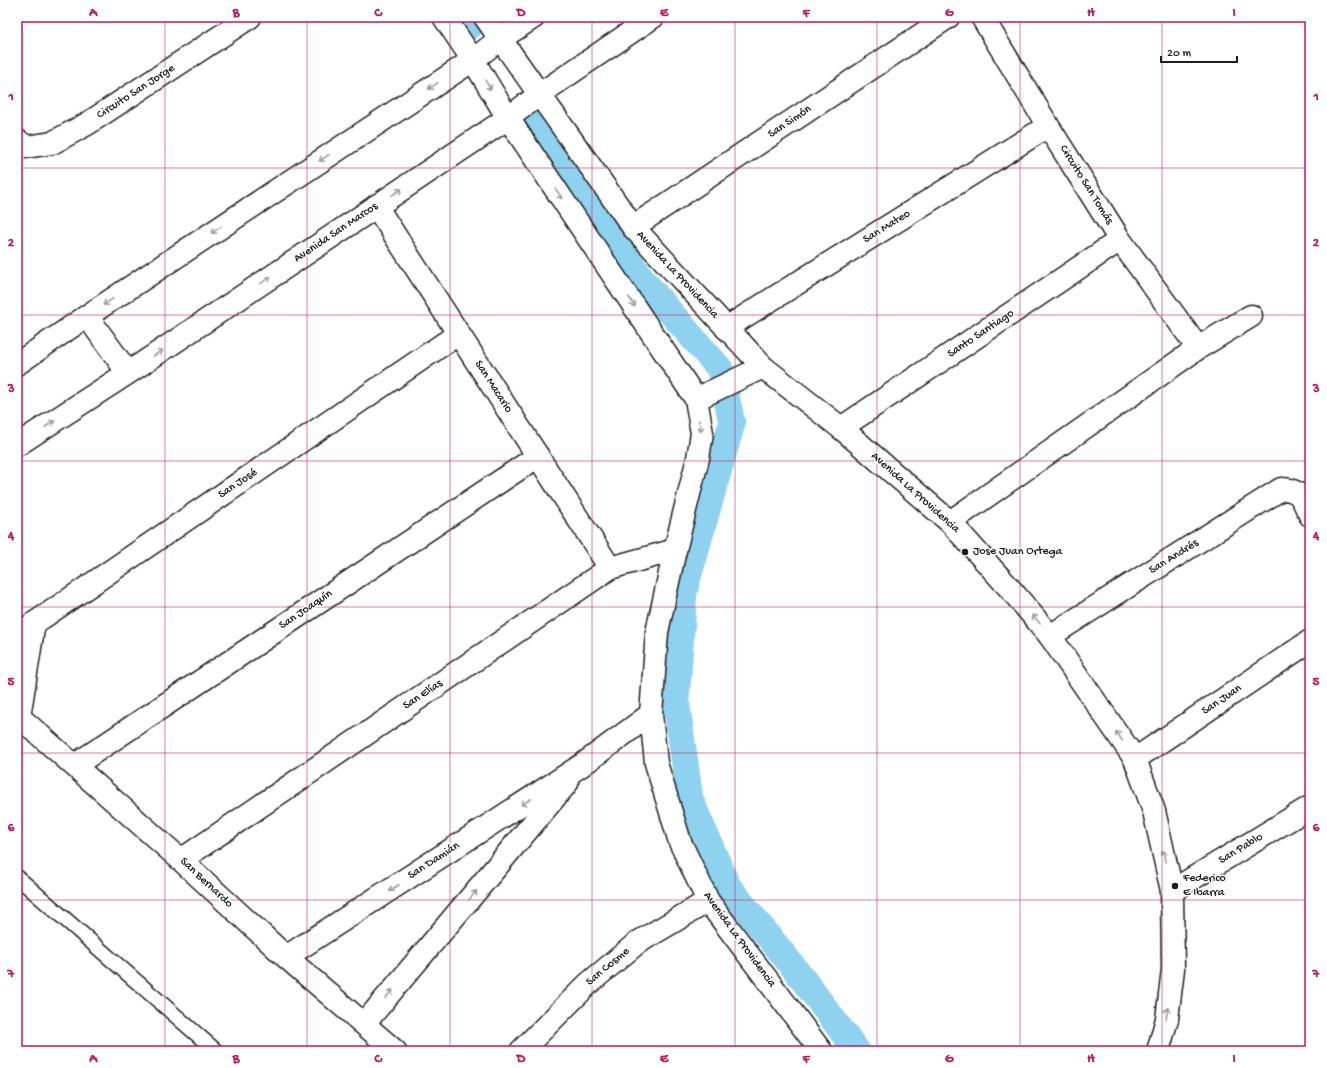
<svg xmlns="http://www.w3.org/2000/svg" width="1327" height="1068" font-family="'Gochi Hand',sans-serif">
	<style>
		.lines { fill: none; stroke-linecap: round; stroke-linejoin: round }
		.canal { stroke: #8ed2ef; stroke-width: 27 }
		.lane-casing { stroke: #1c1c1c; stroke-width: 17 }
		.street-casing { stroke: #1c1c1c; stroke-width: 25 }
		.secondary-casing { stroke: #1c1c1c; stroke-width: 25 }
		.lane { stroke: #fff; stroke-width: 14 }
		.street { stroke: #fff; stroke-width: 22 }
		.secondary { stroke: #fff; stroke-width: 22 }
		.oneway { stroke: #999 }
		.grid { fill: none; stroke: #c2185b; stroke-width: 1; stroke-opacity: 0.55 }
		.poi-dot { fill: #1c1c1c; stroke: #fff; stroke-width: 1.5 }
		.labels { text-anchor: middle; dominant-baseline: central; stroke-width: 3; stroke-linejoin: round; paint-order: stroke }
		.street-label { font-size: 12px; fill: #1c1c1c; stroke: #fff }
		.poi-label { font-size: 12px; fill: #1c1c1c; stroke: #fff; text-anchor: start }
		.neatline { fill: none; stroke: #c2185b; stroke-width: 1.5 }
		.grid-label { font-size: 13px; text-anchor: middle; font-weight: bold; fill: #c2185b }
	</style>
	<rect width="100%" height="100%" fill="#fff"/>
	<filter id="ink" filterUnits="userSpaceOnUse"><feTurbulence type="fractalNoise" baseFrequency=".025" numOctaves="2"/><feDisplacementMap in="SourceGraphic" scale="8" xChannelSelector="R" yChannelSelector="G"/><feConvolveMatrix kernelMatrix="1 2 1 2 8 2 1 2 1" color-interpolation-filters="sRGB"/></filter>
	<g filter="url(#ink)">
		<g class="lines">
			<!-- canal -->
			<path class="canal" d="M464,17L470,26
				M530,122L645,283L720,369L732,423L684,591L676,700L690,799L727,885L795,969L857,1051"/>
			<defs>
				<path id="lane" d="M17,877L216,1051"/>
				<path id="street" d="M982,17L1048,126L1120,240L1198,348
					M17,140L26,147L52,143L87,124L250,17
					M376,206L610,568
					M633,227L948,17
					M87,316L128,373
					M726,328L1048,126
					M17,364L87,316L473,60L500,39L534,17
					M696,399L763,367
					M841,428L1120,240
					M17,445L128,373L508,118L540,94L653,17
					M950,522L1198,348L1251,316
					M17,635L458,334
					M1050,636L1281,489C1301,489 1302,499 1310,515
					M17,715L181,860L286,957L395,1051
					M19,717L34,623
					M1135,759L1310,641
					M75,765L538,456
					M181,860L610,568L675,550
					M1172,891L1310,807
					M286,957L582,765L651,714
					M364,1024L567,783
					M521,1051L588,984L637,943L708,901"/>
				<path id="secondary" d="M444,17L473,60L508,118L696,399L702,433L698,458L675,550L657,632L651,714L656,763L680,842L708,901L821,1051
					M485,17L633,227L763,367L841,428L950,522L1012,591L1050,636L1135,759L1154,811L1172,891L1173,969L1167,1019L1158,1051"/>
			</defs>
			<!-- lane casing -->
			<use href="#lane" class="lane-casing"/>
			<!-- street casing -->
			<use href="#street" class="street-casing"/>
			<!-- secondary casing -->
			<use href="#secondary" class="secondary-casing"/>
			<!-- lane -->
			<use href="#lane" class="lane"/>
			<!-- street -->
			<use href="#street" class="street"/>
			<!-- secondary -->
			<use href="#secondary" class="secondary"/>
		</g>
		<!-- one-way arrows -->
		<defs><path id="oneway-shaft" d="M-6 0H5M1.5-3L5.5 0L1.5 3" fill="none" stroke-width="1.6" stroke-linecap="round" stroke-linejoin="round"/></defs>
		<g class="oneway">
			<use href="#oneway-shaft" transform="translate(488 85) rotate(59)"/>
			<use href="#oneway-shaft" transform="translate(433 86) rotate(146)"/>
			<use href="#oneway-shaft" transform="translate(324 158) rotate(146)"/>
			<use href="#oneway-shaft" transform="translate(397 192) rotate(-34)"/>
			<use href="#oneway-shaft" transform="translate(559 194) rotate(56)"/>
			<use href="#oneway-shaft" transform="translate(216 230) rotate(146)"/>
			<use href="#oneway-shaft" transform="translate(266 280) rotate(-34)"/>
			<use href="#oneway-shaft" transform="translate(108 302) rotate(146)"/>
			<use href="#oneway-shaft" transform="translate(632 302) rotate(56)"/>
			<use href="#oneway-shaft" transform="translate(158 353) rotate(-34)"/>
			<use href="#oneway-shaft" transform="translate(50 424) rotate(-33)"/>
			<use href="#oneway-shaft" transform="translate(700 426) rotate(81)"/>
			<use href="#oneway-shaft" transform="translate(1036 619) rotate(-130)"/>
			<use href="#oneway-shaft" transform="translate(1119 736) rotate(-125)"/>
			<use href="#oneway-shaft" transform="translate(526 802) rotate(147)"/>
			<use href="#oneway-shaft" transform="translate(1164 856) rotate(-102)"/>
			<use href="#oneway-shaft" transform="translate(394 888) rotate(147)"/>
			<use href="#oneway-shaft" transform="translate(473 895) rotate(-50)"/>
			<use href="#oneway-shaft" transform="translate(389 994) rotate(-50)"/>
			<use href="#oneway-shaft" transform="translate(1167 1013) rotate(-82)"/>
		</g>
	</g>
	<!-- grid -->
	<path class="grid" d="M165,17V1051M307,17V1051M450,17V1051M592,17V1051M735,17V1051M877,17V1051M1020,17V1051M1162,17V1051M17,168H1310M17,315H1310M17,461H1310M17,607H1310M17,753H1310M17,900H1310"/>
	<!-- markers -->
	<g class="poi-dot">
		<circle cx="965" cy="552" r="4"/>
		<circle cx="1175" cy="886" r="4"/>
	</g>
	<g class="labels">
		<!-- street labels -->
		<g class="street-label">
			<text transform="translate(136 92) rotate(-33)">Circuito San Jorge</text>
			<text transform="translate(790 122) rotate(-34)">San Simón</text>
			<text transform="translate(1086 185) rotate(58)">Circuito San Tomás</text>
			<text transform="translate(887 227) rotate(-32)">San Mateo</text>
			<text transform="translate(336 233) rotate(-34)">Avenida San Marcos</text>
			<text transform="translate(677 275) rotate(47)">Avenida La Providencia</text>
			<text transform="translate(981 334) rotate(-34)">Santo Santiago</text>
			<text transform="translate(493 387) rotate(57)">San Macario</text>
			<text transform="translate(238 484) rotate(-34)">San José</text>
			<text transform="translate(915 493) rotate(42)">Avenida La Providencia</text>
			<text transform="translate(1174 557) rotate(-32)">San Andrés</text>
			<text transform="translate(306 610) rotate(-34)">San Joaquín</text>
			<text transform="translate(423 695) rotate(-34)">San Elías</text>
			<text transform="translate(1222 700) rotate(-34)">San Juan</text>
			<text transform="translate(1241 849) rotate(-31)">San Pablo</text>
			<text transform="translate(434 861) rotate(-33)">San Damián</text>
			<text transform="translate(206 883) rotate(43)">San Bernardo</text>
			<text transform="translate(739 940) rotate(54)">Avenida La Providencia</text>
			<text transform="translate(608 967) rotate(-40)">San Cosme</text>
		</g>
		<!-- poi labels -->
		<g class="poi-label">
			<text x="973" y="552">Jose Juan Ortega</text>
			<text x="1183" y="879">Federico<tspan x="1183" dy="14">E Ibarra</tspan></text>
		</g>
	</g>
	<!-- margin -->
	<rect width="1327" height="1068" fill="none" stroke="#fff" stroke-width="44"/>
	<!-- scale -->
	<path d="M1161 56v6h76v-6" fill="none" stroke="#1c1c1c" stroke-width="2"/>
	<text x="1167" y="56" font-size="12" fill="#1c1c1c" stroke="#ffffff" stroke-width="3" paint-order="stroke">20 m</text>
	<rect x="22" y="22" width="1283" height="1024" class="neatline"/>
	<g class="grid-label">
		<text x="93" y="16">A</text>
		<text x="236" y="16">B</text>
		<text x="378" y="16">C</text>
		<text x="521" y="16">D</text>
		<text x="664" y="16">E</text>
		<text x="806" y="16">F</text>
		<text x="949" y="16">G</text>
		<text x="1091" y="16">H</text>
		<text x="1234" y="16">I</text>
		<text x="11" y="100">1</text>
		<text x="1316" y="100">1</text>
		<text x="11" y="246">2</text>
		<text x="1316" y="246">2</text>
		<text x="11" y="392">3</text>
		<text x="1316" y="392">3</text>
		<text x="11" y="539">4</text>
		<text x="1316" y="539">4</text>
		<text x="11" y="685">5</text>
		<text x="1316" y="685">5</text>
		<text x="11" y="831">6</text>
		<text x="1316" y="831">6</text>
		<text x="11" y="977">7</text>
		<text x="1316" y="977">7</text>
		<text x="93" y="1062">A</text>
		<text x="236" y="1062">B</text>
		<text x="378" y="1062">C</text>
		<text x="521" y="1062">D</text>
		<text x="664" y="1062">E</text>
		<text x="806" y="1062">F</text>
		<text x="949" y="1062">G</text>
		<text x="1091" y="1062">H</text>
		<text x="1234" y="1062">I</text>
	</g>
</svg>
